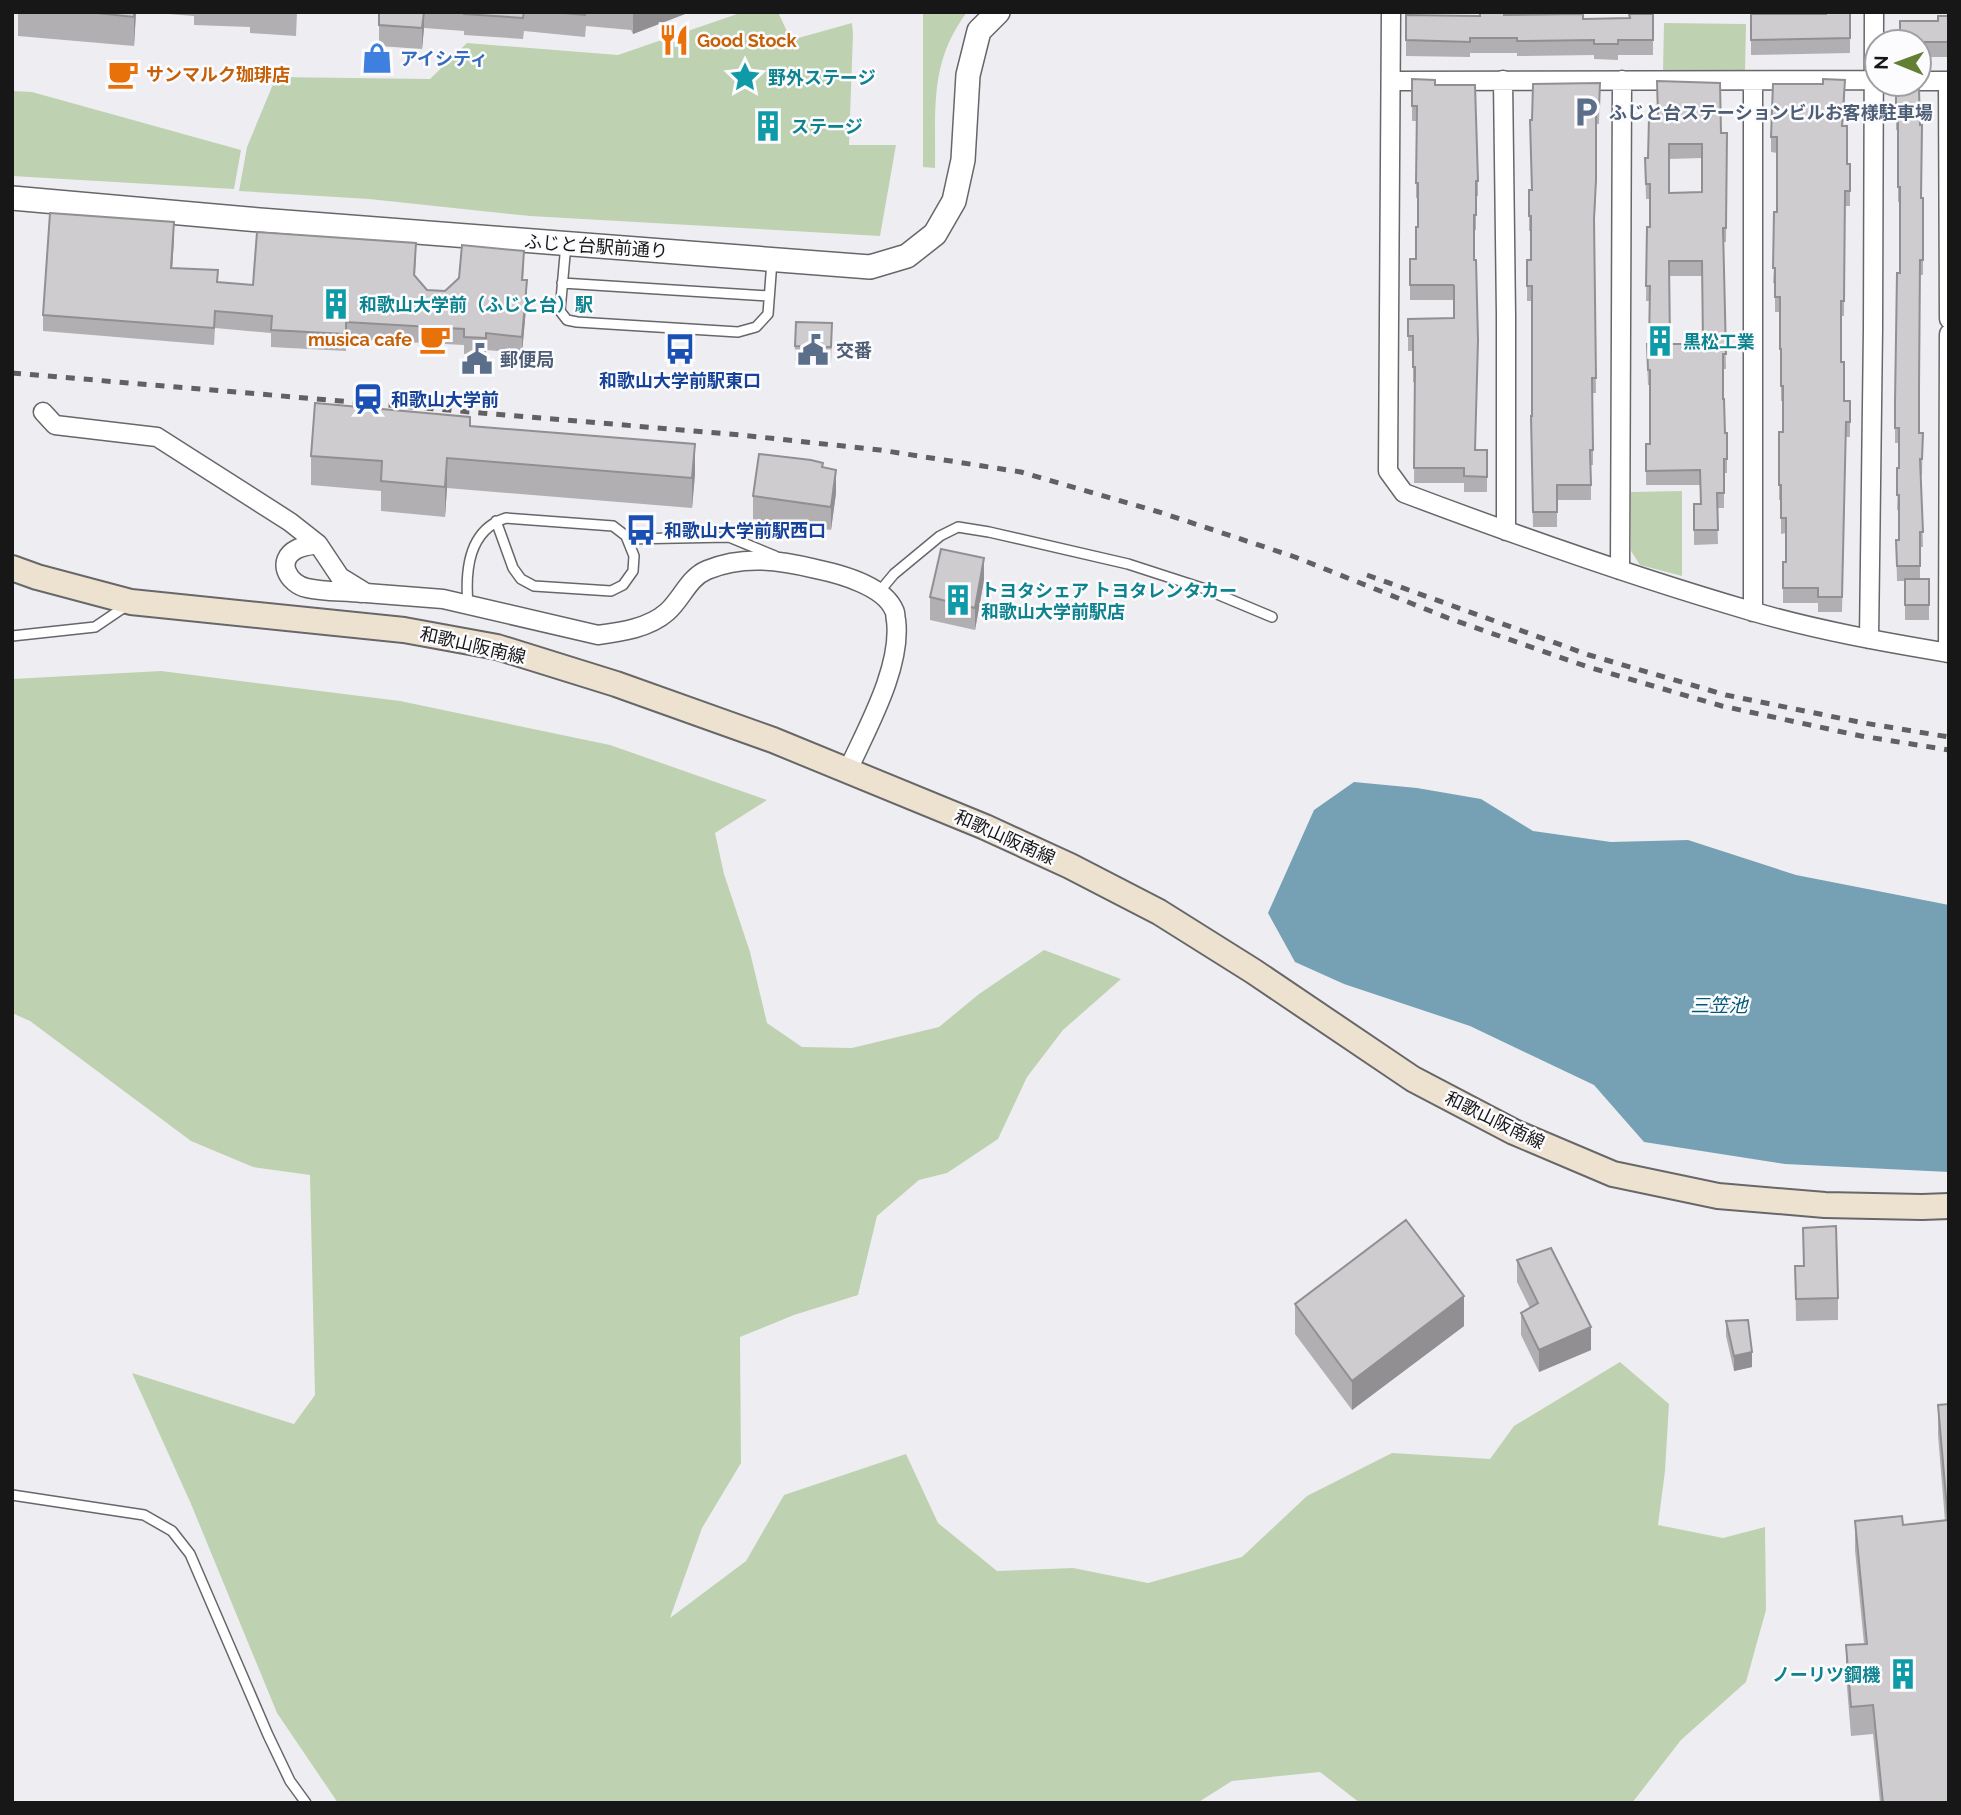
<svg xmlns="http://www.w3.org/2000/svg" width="1961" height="1815" font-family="Raleway,'Noto Sans JP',sans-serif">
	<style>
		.green { fill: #bed2b1 }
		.water { fill: #76a1b5 }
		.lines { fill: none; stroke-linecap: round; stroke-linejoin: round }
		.service-casing { stroke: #67676a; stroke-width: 12 }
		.minor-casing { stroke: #67676a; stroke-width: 21 }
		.tertiary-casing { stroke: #67676a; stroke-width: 26 }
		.secondary-casing { stroke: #67676a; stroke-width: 28 }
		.service { stroke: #fff; stroke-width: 9 }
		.minor { stroke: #fff; stroke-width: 18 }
		.tertiary { stroke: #fff; stroke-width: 23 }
		.secondary { stroke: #ede2d0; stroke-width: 24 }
		.rail { stroke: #616163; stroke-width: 5; stroke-dasharray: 9 9; stroke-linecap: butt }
		.wall { fill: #b2afb2; fill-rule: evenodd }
		.shaded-wall { fill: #918f91 }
		.building { fill: #cfcccf; stroke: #918f91; stroke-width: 2; fill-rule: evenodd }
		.labels { text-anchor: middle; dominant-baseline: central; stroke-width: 5; stroke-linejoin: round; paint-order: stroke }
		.food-label { font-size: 18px; font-weight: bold; fill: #c56008; stroke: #fcfcff; text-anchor: start }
		.shop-label { font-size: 18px; font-weight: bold; fill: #366cbe; stroke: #fcfcff; text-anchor: start }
		.culture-label { font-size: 18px; font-weight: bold; fill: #0d838f; stroke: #fcfcff; text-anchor: start }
		.service-label { font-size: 18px; font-weight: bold; fill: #4e5e75; stroke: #fcfcff; text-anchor: start }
		.street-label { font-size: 18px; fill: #171718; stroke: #fcfcff }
		.transit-label { font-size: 18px; font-weight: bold; fill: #164399; stroke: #fcfcff; text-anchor: start }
		.water-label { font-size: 19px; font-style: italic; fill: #015a77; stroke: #fcfcff }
	</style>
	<rect width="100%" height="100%" fill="#eeeef2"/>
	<!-- green -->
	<path class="green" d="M743,12H778L791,40L852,23L853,34L849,145H896L880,236L530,216L369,199L239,191L247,147L276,77L430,79L467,43L618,55Z
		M923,12H967C929,63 936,108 935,168L923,167Z
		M1664,23L1746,24L1745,72L1663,71Z
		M12,91L32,92L241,150L234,189L12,176Z
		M1682,491V576L1640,565L1631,551V492Z
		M161,671L400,701L610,745L767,800L715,833L724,874L750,952L767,1023L802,1047L852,1048L939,1027L979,994L1044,950L1121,979L1063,1030L1027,1077L998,1139L947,1173L919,1180L877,1216L858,1295L794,1315L740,1337L741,1463L702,1528L670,1618L746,1561L784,1495L906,1454L938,1523L997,1571L1073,1568L1148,1583L1242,1557L1307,1496L1392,1453L1490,1459L1514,1426L1620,1362L1669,1404L1665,1471L1658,1525L1723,1538L1765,1527L1766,1610L1746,1682L1681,1740L1632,1803H1360L1320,1772L1232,1781L1197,1803H338L277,1713L191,1504L132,1373L294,1424L315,1395L310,1175L253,1167L191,1141L30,1021L12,1013V679Z"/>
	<!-- water -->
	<path class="water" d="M1354,782L1417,788L1481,799L1533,831L1611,842L1688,840L1796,875L1949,905V1172L1785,1164L1644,1142L1594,1085L1470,1026L1344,984L1295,962L1268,913L1314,810Z"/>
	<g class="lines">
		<defs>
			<path id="service" d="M566,244L560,311L567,320L577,322L738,332L756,327L768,314L772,261
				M562,283L769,296
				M627,539L729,537L775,556
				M879,592L894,574L940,536L958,527L989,532L1128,564L1205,589L1272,617
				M468,605C465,571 468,530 506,518L613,526L626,536L634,556L633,571L623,585L611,591L534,586L521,579L513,568L496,521
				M12,636L95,627L126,606
				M12,1495L144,1515L172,1531L190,1554L268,1735L290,1781L306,1803"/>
			<path id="minor" d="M1391,12L1388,471L1404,493C1518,536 1634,577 1751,611C1816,630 1883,642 1949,653
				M1503,80L1506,315V531
				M1391,81L1877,80
				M1919,81H1949
				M1948,81L1949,319
				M43,412L55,425L157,437L290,522L318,544L340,577L366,593L443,599L598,635C621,632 649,628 667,612C682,599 688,578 707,570C743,555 779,560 816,569C840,574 884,586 894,610C896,613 895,617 896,620C902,667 867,728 848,770
				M318,544C312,545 303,546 297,549C275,560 288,584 307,588C324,592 344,591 362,593
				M1620,570L1622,80
				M1753,612V81
				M1869,639L1873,329L1874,12
				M1948,653L1949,334"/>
			<path id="tertiary" d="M12,198L248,219L870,267L907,256L935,234L954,201L963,160L968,75L979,31L998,12"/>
			<path id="secondary" d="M12,568L37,577L131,602L404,630L497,647L616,684L773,740L985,827L1070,866L1159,912L1253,971L1413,1079L1514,1132L1613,1174L1718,1196L1825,1205L1922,1207L1949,1206"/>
		</defs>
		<!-- service casing -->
		<use href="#service" class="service-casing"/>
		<!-- minor casing -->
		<use href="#minor" class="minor-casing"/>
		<!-- tertiary casing -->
		<use href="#tertiary" class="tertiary-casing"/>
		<!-- secondary casing -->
		<use href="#secondary" class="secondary-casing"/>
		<!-- service -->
		<use href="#service" class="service"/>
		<!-- minor -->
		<use href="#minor" class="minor"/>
		<!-- tertiary -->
		<use href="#tertiary" class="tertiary"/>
		<!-- secondary -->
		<use href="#secondary" class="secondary"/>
		<!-- rail -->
		<path class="rail" d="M12,373L741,435L880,450L1021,472L1159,512L1295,557L1448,618L1588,667L1722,706L1861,736L1949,750
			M1367,575L1589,655L1726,695L1864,723L1949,737"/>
	</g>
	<!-- wall -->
	<path class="wall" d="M18,12H136L134,46L18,36Z
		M142,12H297L296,36L250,33V27L194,25V16Z
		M379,12H685V14L633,34L631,30L586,26L585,37L524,31L523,39L464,35V31L424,28L422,49L379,46Z
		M1850,12V53L1751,55V14H1826Z
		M1653,14V55H1618V60L1594,59V55L1517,56V53H1470V57L1406,56V15L1480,16L1504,15L1583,19L1630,18Z
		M1949,16V57H1924V62H1919V42L1938,21Z
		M1412,79L1435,85L1478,181V196H1476V230H1474L1476,450H1487V492H1464V483H1414L1415,382H1413V351H1408V319L1454,318V301L1453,300H1410V259H1416L1418,227V198H1416V121H1412Z
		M1600,83L1599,124H1596V195L1594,231L1596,393H1593V465H1591V500H1557V527H1533L1531,431L1532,416V301H1527V260H1531V231H1529V190H1532V120Z
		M1896,89L1921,198H1923V275H1920L1919,398V433H1923L1922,475H1921L1923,547H1920V579H1929V620H1905V581H1897L1896,540H1899V510H1897L1899,443H1895V402L1900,273V202H1898V130H1896Z
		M1845,96L1843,126L1847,164H1850V206H1845L1844,316H1841V362L1844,401H1850V437H1846L1842,612H1818V603H1783V562H1786V533L1781,534V500H1779V432H1783V401H1781V364H1780V312H1775V283H1773L1777,212V153L1771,152V137Z
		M1658,118L1721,133H1727L1726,242H1723L1726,369H1723L1725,433H1727V473H1724V508H1717L1718,544L1694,545V504H1700V485H1646V444H1650V385H1648L1647,359L1649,344L1650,301H1646L1647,227H1650V199H1646L1645,158H1648ZM1702,158V192L1669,193V159ZM1669,276H1702L1703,344H1670Z
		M174,239L172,268L218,282L253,285L416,259L415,276L427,290L445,291L524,267L523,280L527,297L522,353L486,350V355L464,354V345L346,339V351L271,347V333L215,328L214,345L43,331V315Z
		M832,338L831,363L795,361V346Z
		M470,426L695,474L692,508L447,488L445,517L381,511V491L311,485V456Z
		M823,467L836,493L831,530L753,519V496Z
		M984,580L975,630L930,620V597Z
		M1803,1228L1838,1298V1320L1796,1321L1795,1266H1803Z
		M1517,1260L1591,1350L1539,1372L1521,1335V1313L1530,1308L1517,1282Z
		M1295,1304L1464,1326L1352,1410L1295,1334Z
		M1726,1321L1752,1367L1734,1371L1726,1336Z
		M1949,1404V1803H1880L1873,1734L1851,1736L1846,1675V1645L1864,1644L1855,1550V1521L1903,1525L1945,1521L1938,1435V1405Z"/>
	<!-- shaded-wall -->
	<path class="shaded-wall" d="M134,12H136L134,46Z
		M424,12V28L422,49V28Z
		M636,12H685V14L633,34V13Z
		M174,222V239L171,285V268Z
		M527,280V297L522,353V337Z
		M695,444V474L692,508V478Z
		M447,458V488L445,517V487Z
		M836,470V493L831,530V507Z
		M984,558V580L975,630V608Z
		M1464,1296V1326L1352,1410V1381Z
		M1591,1327V1350L1539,1372V1350Z
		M1752,1352V1367L1734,1371V1356Z"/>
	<!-- building -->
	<path class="building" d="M87,12H134V17Z
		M379,12H424L422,28L379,25Z
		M464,12H524L523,18L464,14Z
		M552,12H586L585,15Z
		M1480,12H1504V15L1583,14V19L1630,18L1629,14H1653V40H1618V44H1594V40L1517,41V38H1470V42L1406,40V15L1480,16Z
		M1826,12H1850V38L1751,40V14H1826Z
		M1938,16H1949V42H1924V47H1919V42H1900V21H1938Z
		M1412,79L1435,80V85H1475L1478,181H1476V215H1474V260H1476L1478,340L1475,450H1487V477L1464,476V468H1414L1415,367H1413V336H1408V319L1454,318V286L1453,285H1410V259H1416V227H1418V183H1416L1417,106H1412Z
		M1823,79L1845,80L1842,126H1847V164H1850V191H1845L1844,301H1841V362H1844V401H1850V422H1846L1842,597H1818V588H1783V562H1786V518H1781V485H1779V432H1783V386H1781V349H1780V297H1775V268H1773L1774,212H1777V137H1771L1773,84H1823Z
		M1657,81L1720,83L1721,133H1727L1726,228H1723L1726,354H1723V399H1724L1725,433H1727V459H1724V493H1717L1718,530H1694V504H1701L1700,470L1646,471V444H1650V370H1648L1647,344H1649L1650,286H1646L1647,227H1650V184H1646L1645,158H1648L1649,118H1658ZM1669,144H1702V192L1669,193ZM1669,261H1702L1703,344H1670Z
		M1600,83L1599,109H1596V180L1594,219L1596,378H1592L1593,450H1590L1591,485H1557V512H1533L1531,416H1532V286H1527V260H1531V216H1529V190H1532L1530,120H1532L1533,84Z
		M1896,89H1919L1920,125H1922L1921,198H1923V260H1920L1919,390V433H1923L1922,459H1920L1923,532H1920V566H1897L1896,540H1899V495H1897V468H1899V428H1895V402L1897,273H1900V187H1898V115H1896Z
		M50,213L174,222L171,268L218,270L217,282L253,285L257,232L416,243L414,275L427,290L445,291L459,278L462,245L524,251L522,280H527L522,337L486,333V338L464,337V329L346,322V334L271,330L272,316L215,311L214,328L43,315Z
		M796,322L832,323L831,347L795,346Z
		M315,403L470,417V426L695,444L692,478L447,458L445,487L381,481L382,461L311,456Z
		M759,454L811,460L823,463L822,467L836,470L831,507L753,496Z
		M941,549L984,558L975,608L930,597Z
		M1905,579H1929V605H1905Z
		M1406,1220L1464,1296L1352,1381L1295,1304Z
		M1836,1226L1838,1298L1796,1299L1795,1266H1804L1803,1228Z
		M1551,1248L1591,1327L1539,1350L1521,1313L1538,1303L1517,1260Z
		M1748,1320L1752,1352L1734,1356L1726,1321Z
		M1949,1404V1803H1883L1873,1705L1851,1707L1846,1645L1867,1644L1855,1521L1902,1516L1903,1525L1948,1520L1938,1405Z"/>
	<!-- icons -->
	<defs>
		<symbol id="restaurant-bare" viewBox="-9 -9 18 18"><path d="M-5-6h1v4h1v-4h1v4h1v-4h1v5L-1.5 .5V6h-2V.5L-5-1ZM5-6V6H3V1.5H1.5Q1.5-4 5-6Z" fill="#e8710a" stroke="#fcfcff" stroke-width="2.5" paint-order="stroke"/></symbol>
		<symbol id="shop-bare" viewBox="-9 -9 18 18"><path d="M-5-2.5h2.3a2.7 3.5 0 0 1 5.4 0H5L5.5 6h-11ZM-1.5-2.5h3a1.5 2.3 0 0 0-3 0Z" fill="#3f7fe0" stroke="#fcfcff" stroke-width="2.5" paint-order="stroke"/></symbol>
		<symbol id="cafe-bare" viewBox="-9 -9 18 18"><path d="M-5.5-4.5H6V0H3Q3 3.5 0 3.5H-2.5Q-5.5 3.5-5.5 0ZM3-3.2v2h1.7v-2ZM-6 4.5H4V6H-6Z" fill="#e8710a" stroke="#fcfcff" stroke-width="2.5" paint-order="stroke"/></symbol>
		<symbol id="sight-bare" viewBox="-9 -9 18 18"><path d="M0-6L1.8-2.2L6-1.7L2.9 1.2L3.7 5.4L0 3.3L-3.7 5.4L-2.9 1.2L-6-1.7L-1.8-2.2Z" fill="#0f9aa8" stroke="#fcfcff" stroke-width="2.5" paint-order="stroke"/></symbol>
		<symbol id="parking-bare" viewBox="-9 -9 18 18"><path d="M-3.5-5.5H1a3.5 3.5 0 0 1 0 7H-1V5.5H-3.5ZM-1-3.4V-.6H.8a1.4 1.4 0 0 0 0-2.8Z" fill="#5c6f8a" stroke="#fcfcff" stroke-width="2.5" paint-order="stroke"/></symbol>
		<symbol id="building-bare" viewBox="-9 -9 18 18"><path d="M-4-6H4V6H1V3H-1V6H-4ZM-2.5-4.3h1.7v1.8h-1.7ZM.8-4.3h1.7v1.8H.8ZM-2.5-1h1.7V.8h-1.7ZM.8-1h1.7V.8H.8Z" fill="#0f9aa8" stroke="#fcfcff" stroke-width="2.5" paint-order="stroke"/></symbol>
		<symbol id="bus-bare" viewBox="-9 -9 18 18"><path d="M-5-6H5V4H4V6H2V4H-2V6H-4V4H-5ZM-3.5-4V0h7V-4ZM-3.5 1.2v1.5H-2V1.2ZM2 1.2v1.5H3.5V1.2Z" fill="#1a4fb4" stroke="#fcfcff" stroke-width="2.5" paint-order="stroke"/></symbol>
		<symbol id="civic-bare" viewBox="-9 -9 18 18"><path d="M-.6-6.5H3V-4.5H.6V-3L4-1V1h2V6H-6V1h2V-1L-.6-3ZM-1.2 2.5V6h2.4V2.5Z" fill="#5c6f8a" stroke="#fcfcff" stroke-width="2.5" paint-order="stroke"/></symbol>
		<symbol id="station-bare" viewBox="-9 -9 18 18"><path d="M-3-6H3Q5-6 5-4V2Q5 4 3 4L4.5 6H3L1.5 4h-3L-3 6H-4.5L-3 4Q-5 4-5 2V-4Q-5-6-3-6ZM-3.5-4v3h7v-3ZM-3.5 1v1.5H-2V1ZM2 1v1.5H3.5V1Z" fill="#1a4fb4" stroke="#fcfcff" stroke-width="2.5" paint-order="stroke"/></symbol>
	</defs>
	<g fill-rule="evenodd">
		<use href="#restaurant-bare" x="652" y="18" width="44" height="44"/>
		<use href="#shop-bare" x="355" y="36" width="44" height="44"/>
		<use href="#cafe-bare" x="101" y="52" width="44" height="44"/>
		<use href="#sight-bare" x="723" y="55" width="44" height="44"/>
		<use href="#parking-bare" x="1564" y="90" width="44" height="44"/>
		<use href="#building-bare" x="746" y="104" width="44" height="44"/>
		<use href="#building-bare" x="314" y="282" width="44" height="44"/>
		<use href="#cafe-bare" x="413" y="317" width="44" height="44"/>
		<use href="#building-bare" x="1638" y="319" width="44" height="44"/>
		<use href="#bus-bare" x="658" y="327" width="44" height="44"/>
		<use href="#civic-bare" x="791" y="328" width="44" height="44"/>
		<use href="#civic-bare" x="455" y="337" width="44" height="44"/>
		<use href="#station-bare" x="346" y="377" width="44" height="44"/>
		<use href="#bus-bare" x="619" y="508" width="44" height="44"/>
		<use href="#building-bare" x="936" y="578" width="44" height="44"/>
		<use href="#building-bare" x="1881" y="1652" width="44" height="44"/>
	</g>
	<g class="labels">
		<!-- food labels -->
		<g class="food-label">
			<text x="697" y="40">Good Stock</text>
			<text x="146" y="74">サンマルク珈琲店</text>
			<text x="412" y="339" text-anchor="end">musica cafe</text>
		</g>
		<!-- shop labels -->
		<g class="shop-label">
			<text x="400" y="58">アイシティ</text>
		</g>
		<!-- culture labels -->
		<g class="culture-label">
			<text x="768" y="77">野外ステージ</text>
			<text x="791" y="126">ステージ</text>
			<text x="359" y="304">和歌山大学前（ふじと台）駅</text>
			<text x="1683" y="341">黒松工業</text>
			<text x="981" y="590">トヨタシェア トヨタレンタカー<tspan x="981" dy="21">和歌山大学前駅店</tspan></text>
			<text x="1880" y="1674" text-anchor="end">ノーリツ鋼機</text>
		</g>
		<!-- service labels -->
		<g class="service-label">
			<text x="1609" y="112">ふじと台ステーションビルお客様駐車場</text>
			<text x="836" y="350">交番</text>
			<text x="500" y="359">郵便局</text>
		</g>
		<!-- street labels -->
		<g class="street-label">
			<text transform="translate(596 246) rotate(4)">ふじと台駅前通り</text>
			<text transform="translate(473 645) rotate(13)">和歌山阪南線</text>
			<text transform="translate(1005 837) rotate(24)">和歌山阪南線</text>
			<text transform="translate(1495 1120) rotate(26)">和歌山阪南線</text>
		</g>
		<!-- transit labels -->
		<g class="transit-label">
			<text x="680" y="380" text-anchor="middle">和歌山大学前駅東口</text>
			<text x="391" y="399">和歌山大学前</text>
			<text x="664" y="530">和歌山大学前駅西口</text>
		</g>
		<!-- water labels -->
		<g class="water-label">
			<text x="1719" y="1005">三笠池</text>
		</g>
	</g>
	<!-- border -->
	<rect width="1961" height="1815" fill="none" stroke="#171718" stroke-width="28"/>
	<!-- north arrow -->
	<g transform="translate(1898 63) rotate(271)"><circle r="33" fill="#fcfcff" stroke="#a0a0a3" stroke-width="2"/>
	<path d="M0-5L12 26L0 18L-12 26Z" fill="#637f33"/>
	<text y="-10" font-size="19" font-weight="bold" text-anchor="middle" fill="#171718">N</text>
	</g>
</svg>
